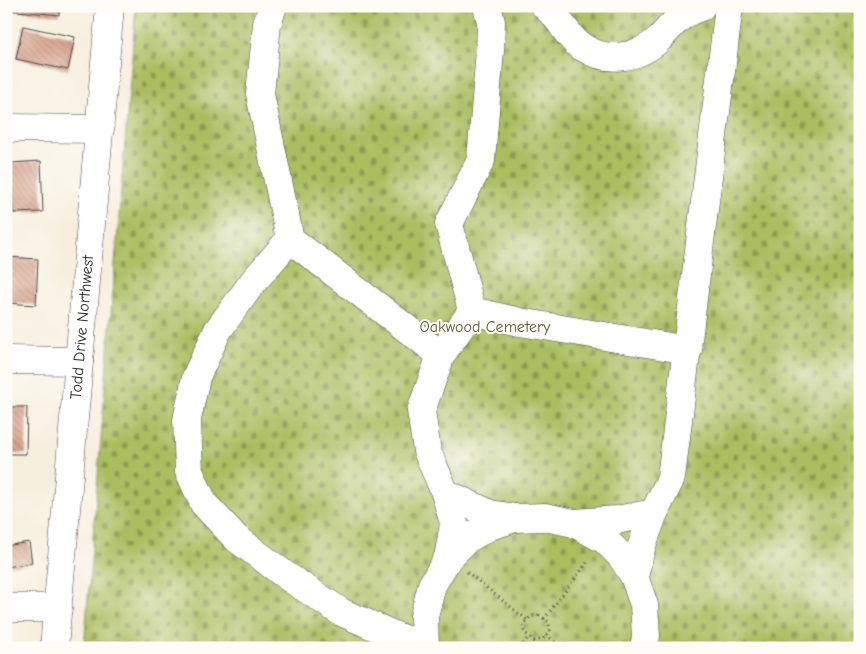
<svg xmlns="http://www.w3.org/2000/svg" width="866" height="654" font-family="'Comic Neue',sans-serif">
	<style>
		.cemetery { fill: url(#cemetery-stones); stroke: #6c7446 }
		.building { fill: url(#building-back-hatch) }
		.lines { fill: none; stroke-linecap: round; stroke-linejoin: round }
		.minor-casing { stroke: #4a4846; stroke-width: 29 }
		.path { stroke: #4a4846; stroke-width: 3; stroke-dasharray: 1 4; stroke-linecap: butt }
		.minor { stroke: #fff; stroke-width: 28 }
		.labels { text-anchor: middle; dominant-baseline: central; stroke-width: 4; stroke-linejoin: round; paint-order: stroke }
		.street-label { font-size: 16px; fill: #2b2b2b; stroke: #fdfcf7 }
		.park-label { font-size: 16px; fill: #585e3e; stroke: #fdfcf7 }
	</style>
	<defs>
		<pattern id="cemetery-stones" width="16" height="16" patternUnits="userSpaceOnUse" patternTransform="scale(1.25)"><rect width="16" height="16" fill="#acbd61"/><path d="M2 7V4a2 2 0 0 1 4 0v3zM10 15v-3a2 2 0 0 1 4 0v3z" fill="#8c9a50"/></pattern>
		<pattern id="building-back-hatch" width="6" height="6" patternUnits="userSpaceOnUse" patternTransform="scale(1.25)"><rect width="6" height="6" fill="#d6a08a"/><path d="M-1 5l2 2M0 0l6 6M5-1l2 2" fill="none" stroke="#ae8371"/></pattern>
	</defs>
	<rect width="100%" height="100%" fill="#fdfcf7"/>
	<filter id="ink" filterUnits="userSpaceOnUse"><feTurbulence type="fractalNoise" baseFrequency=".02" numOctaves="2"/><feDisplacementMap in="SourceGraphic" scale="10" xChannelSelector="R" yChannelSelector="G"/><feConvolveMatrix kernelMatrix="1 2 1 2 8 2 1 2 1" color-interpolation-filters="sRGB"/></filter>
	<filter id="wash" filterUnits="userSpaceOnUse"><feTurbulence type="fractalNoise" baseFrequency=".0096" numOctaves="4" result="noise"/><feDisplacementMap in="SourceGraphic" scale="20" xChannelSelector="R" yChannelSelector="G"/><feGaussianBlur stdDeviation="1.12" result="paint"/><feColorMatrix in="noise" values="0 0 0 0 0 0 0 0 0 0 0 0 0 0 0 0 0 1.4 0 .05"/><feComposite in="paint" operator="in"/></filter>
	<g filter="url(#wash)">
		<rect width="100%" height="100%" fill="#f7efde"/>
		<!-- cemetery -->
		<path class="cemetery" d="M136,6H860V648H84Z"/>
		<g id="blocks">
			<!-- building -->
			<path class="building" d="M8,6H60L59,15L7,10Z
				M23,26L75,37L68,70L16,59Z
				M41,161L43,212L13,213L11,163Z
				M6,257L38,259L36,305L6,303Z
				M6,407H27L26,454H6Z
				M29,542L32,563L6,567V546Z"/>
		</g>
	</g>
	<g filter="url(#ink)">
		<use href="#blocks" fill-opacity="0" stroke="#4a4846" stroke-width="1"/>
		<g class="lines">
			<defs>
				<g id="minor">
					<path d="M273,6L267,24L260,94L290,239L253,282L218,330L196,377L187,420L189,471L204,504L236,538L285,575L341,612L424,648"/>
					<path d="M487,6L491,22L490,50L481,160L449,224L472,311L520,322L688,350"/>
					<path d="M545,6C549,10 553,13 556,17C565,28 571,41 584,48C608,63 639,58 659,39C667,31 674,21 684,15C689,11 695,9 701,7L700,6"/>
					<path d="M6,128L100,129"/>
					<path d="M290,239L441,355"/>
					<path d="M6,360L79,361"/>
					<path d="M445,493L490,514L515,518"/>
					<path d="M574,523L616,520L654,513"/>
					<path d="M448,558L454,523L445,493L427,451L421,411L441,355L472,311"/>
					<path d="M634,576L642,545L654,513L671,478L729,6"/>
					<path d="M6,608H58"/>
					<path id="s1" d="M54,648L110,6"/>
					<path d="M425,648L424,616L432,585L448,558L467,539L490,526L515,518L545,517L574,523L605,540L621,556L634,576L644,605L646,636L644,648"/>
				</g>
			</defs>
			<!-- minor casing -->
			<use href="#minor" class="minor-casing"/>
			<!-- path -->
			<path class="path" d="M467,572L527,620
				M539,615L549,622L550,630L543,639L534,641L524,632L523,625L531,616Z
				M544,619L589,560
				M546,635L563,648
				M520,648L529,636"/>
			<!-- minor -->
			<use href="#minor" class="minor"/>
		</g>
	</g>
	<g class="labels">
		<!-- street labels -->
		<g class="street-label">
			<text stroke="none"><textPath href="#s1" startOffset="322">Todd Drive Northwest</textPath></text>
		</g>
		<!-- park labels -->
		<g class="park-label">
			<text x="485" y="327">Oakwood Cemetery</text>
		</g>
	</g>
	<!-- margin -->
	<rect width="866" height="654" fill="none" stroke="#fdfcf7" stroke-width="25"/>
</svg>
